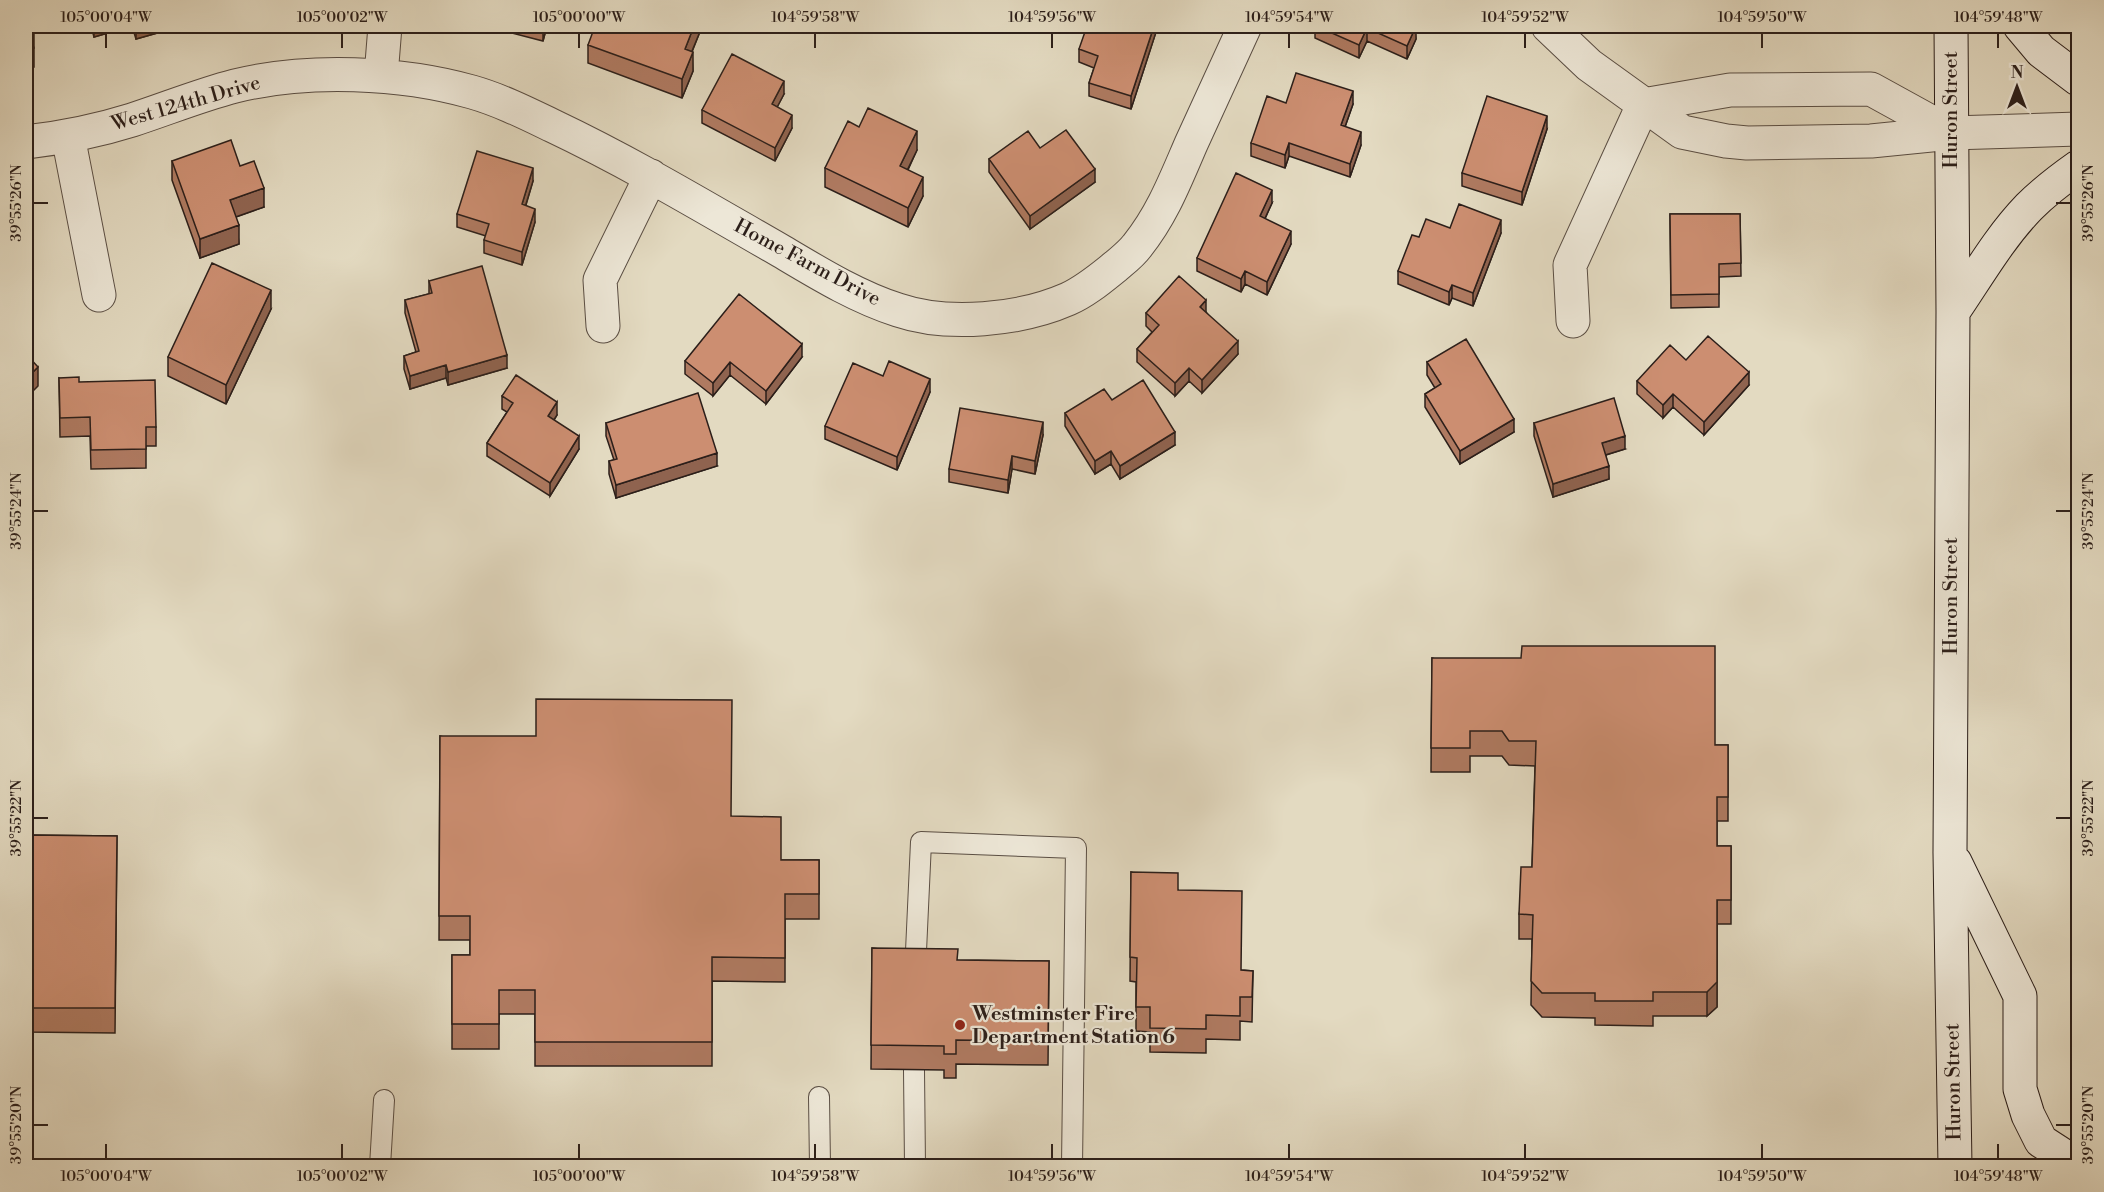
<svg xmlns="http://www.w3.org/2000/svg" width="2104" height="1192" font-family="'Libre Bodoni',serif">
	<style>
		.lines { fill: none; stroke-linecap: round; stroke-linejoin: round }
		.lane-casing { stroke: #5a4e44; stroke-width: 22 }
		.street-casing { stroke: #5a4e44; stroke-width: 35 }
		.secondary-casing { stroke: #2c1f1a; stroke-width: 35 }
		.lane { stroke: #ede7d7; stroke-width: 20 }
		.street { stroke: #ede7d7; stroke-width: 33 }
		.secondary { stroke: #ede7d7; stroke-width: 33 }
		.wall { fill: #af7a61; stroke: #2c1f1a; stroke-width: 1.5 }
		.shaded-wall { fill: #8f634f; stroke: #2c1f1a; stroke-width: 1.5 }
		.building { fill: #cc8e71; stroke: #2c1f1a; stroke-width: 1.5 }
		.ticks { fill: none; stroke: #2c1f1a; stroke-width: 2 }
		.poi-dot { fill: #8f2418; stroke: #ede7d7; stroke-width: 2 }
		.labels { text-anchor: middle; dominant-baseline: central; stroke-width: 4.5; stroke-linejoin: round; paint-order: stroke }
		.street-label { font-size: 20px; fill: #2c1f1a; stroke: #ede7d7 }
		.poi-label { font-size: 20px; font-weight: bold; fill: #2c1f1a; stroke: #ede7d7; text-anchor: start }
		.neatline { fill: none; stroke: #2c1f1a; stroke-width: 2 }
		.ticks-label { font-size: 15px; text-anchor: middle; fill: #2c1f1a }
	</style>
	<rect width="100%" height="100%" fill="#e3dac1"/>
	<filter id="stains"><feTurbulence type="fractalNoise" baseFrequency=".00333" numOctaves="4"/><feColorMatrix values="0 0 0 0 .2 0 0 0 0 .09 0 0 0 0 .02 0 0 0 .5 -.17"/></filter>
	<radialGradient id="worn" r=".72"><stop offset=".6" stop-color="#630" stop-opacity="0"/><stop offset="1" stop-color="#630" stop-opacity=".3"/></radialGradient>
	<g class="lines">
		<defs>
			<path id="lane" d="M915,973L921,842L1076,848L1072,1166
				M914,1070L915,1166
				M819,1097L820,1166
				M380,1166L384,1100"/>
			<path id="street" d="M1548,26L1589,65L1682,132L1726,141L1747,143L1871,141L1951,133L2078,129
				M381,76L385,26
				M1643,105L1730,90L1871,89L1951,133
				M68,136L99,295
				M26,142C61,138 97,131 132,120C166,109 200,95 235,86C308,68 401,72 472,92C500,100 526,113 553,126C631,163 706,208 781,251C818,273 857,297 898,310C948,327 1020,320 1068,299C1086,291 1101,278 1116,266C1123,260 1131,254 1137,246C1162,215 1175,181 1191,144C1209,105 1227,65 1245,26
				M1573,321L1570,265L1643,105
				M603,326L600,280L651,176"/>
			<path id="secondary" d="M1951,26L1953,312L1950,853L1955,1166
				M2020,26L2041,51L2078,79
				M1953,312C1977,277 1999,238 2029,207C2044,192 2061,179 2078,167
				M1955,862L2020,996V1089L2028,1115L2041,1141L2078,1165"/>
		</defs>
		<!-- lane casing -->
		<use href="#lane" class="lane-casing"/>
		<!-- street casing -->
		<use href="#street" class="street-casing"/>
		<!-- secondary casing -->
		<use href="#secondary" class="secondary-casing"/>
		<!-- lane -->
		<use href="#lane" class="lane"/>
		<!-- street -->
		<use href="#street" class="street"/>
		<!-- secondary -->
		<use href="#secondary" class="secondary"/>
	</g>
	<!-- wall -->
	<path class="wall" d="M26,26L34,48V67H26Z
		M91,26H182L136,39L132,26L94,37Z
		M485,26H547L543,41Z
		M699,26V34L692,52L693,71L682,98L588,63V45Z
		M1157,26V29L1131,109L1089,96V83L1094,68L1079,62V49Z
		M1315,26H1414L1416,39L1407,59L1367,41L1359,58L1315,38Z
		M784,94L777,107L792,128L775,161L702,123V110Z
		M1286,103L1353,104L1345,127L1361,145L1350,177L1289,156L1285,168L1251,156V143Z
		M859,127L917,150L908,170L923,196L908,227L825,187V168Z
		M1547,129L1522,205L1462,186V173Z
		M1040,148L1095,182L1030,229L989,172V159Z
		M172,161L240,166L264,207L236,217L239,244L200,258L172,180Z
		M533,181L526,205L535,222L522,265L484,253V240L486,236L457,227V214Z
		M1272,203L1265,219L1291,244L1267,295L1245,284L1241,292L1197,271V258Z
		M1670,214H1740L1741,276L1719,277V307L1671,308Z
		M1450,228L1501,233L1473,306L1452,298L1449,305L1398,284V271L1419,237Z
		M429,281L507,368L448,385L446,378L410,389L404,369V356L416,352L405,313V300L429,294Z
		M271,309L226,404L168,376V357Z
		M1206,312L1238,354L1202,393L1189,381L1175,396L1137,362V349L1152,332L1146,326V313Z
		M802,357L766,404L730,375L713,396L685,374V361Z
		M1686,360L1749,385L1704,435L1673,407L1663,418L1637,394V381Z
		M1427,362L1514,432L1460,464L1425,407V394L1435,388L1427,375Z
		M883,376L930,392L897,470L825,439V426Z
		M59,378L156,427V446H146V468L91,469L90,436L60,437Z
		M502,396L557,415L554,420L579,449L550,496L487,456V443L507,412L502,409Z
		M1112,400L1175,445L1120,479L1111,464L1095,474L1065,426V413Z
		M606,423L717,466L616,498L609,474V461L614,460L606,436Z
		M1534,423L1625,449L1606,455L1609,479L1553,497L1534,436Z
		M1043,435L1035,474L1012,469L1008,493L949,482V469Z
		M1432,658L1715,745H1728V821H1717V846H1731V924H1717V1007L1707,1016H1653V1026L1595,1025V1018L1542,1017L1531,1005L1532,939H1519V914L1532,867L1535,766L1509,765L1502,756H1470V772H1431Z
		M440,736L731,816L781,860H819V919H785V982L712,981V1066H535V1014H499V1049H452V955H470V940H439Z
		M26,835L117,836L115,1033L26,1032Z
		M1131,872L1178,890L1241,970L1253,971L1252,1022L1240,1021V1040L1206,1039V1053L1150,1052V1032L1136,1031V982L1130,981Z
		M872,948L958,960L1049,961L1048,1065L956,1064V1078H944V1070L871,1069Z"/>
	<!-- shaded-wall -->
	<path class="shaded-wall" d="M94,26H132L94,37Z
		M136,26H182L136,39Z
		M543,26H547L543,41Z
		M694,26H699V34L685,68V49Z
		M1154,26H1157V29L1131,109V96Z
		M1416,26V39L1407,59V46Z
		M1367,28V41L1359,58V45Z
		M693,52V71L682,98V79Z
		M784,81V94L772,117V104Z
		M1353,91V104L1341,138V125Z
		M792,115V128L775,161V148Z
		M1547,116V129L1522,205V192Z
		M917,131V150L900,185V166Z
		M1361,132V145L1350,177V164Z
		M1289,143V156L1285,168V155Z
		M533,168V181L522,217V204Z
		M1095,169V182L1030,229V216Z
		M923,177V196L908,227V208Z
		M264,188V207L230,219V200Z
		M1272,190V203L1260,229V216Z
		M535,209V222L522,265V252Z
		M1501,220V233L1473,306V293Z
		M239,225V244L200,258V239Z
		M1291,231V244L1267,295V282Z
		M1245,271V284L1241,292V279Z
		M1452,285V298L1449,305V292Z
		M271,290V309L226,404V385Z
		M1206,300V313L1200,307Z
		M1238,341V354L1202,393V380Z
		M802,344V357L766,404V391Z
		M507,355V368L448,385V372Z
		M730,362V375L713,396V383Z
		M446,365V378L410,389V376Z
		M38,367V386L26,398V379Z
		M1189,368V381L1175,396V383Z
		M1749,372V385L1704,435V422Z
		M930,379V392L897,470V457Z
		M1673,394V407L1663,418V405Z
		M557,402V415L548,429V416Z
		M1514,419V432L1460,464V451Z
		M1043,422V435L1035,474V461Z
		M1175,432V445L1120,479V466Z
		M579,436V449L550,496V483Z
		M1625,436V449L1602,456V443Z
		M1111,451V464L1095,474V461Z
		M717,453V466L616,498V485Z
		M1012,456V469L1008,493V480Z
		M1609,466V479L1553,497V484Z
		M1717,900V1007L1707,1016V992Z"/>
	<!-- building -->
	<path class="building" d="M26,26H34V48H26Z
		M595,26H694L685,49L693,52L682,79L588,45Z
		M1087,26H1154L1131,96L1089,83L1098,56L1079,49Z
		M1316,26H1416L1407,46L1367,28L1359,45Z
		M732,54L784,81L772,104L792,115L775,148L702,110Z
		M1296,73L1353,91L1341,125L1361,132L1350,164L1289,143L1285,155L1251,143L1267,96L1286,103Z
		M1487,96L1547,116L1522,192L1462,173Z
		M868,108L917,131L900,166L923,177L908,208L825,168L848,121L859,127Z
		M1066,130L1095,169L1030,216L989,159L1028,131L1040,148Z
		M231,140L240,166L254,161L264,188L230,200L239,225L200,239L172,161Z
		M477,151L533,168L522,204L535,209L522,252L484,240L489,224L457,214Z
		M1236,173L1272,190L1260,216L1291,231L1267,282L1245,271L1241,279L1197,258Z
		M1459,204L1501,220L1473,293L1452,285L1449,292L1398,271L1412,235L1419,237L1426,219L1450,228Z
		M1670,214H1740L1741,263L1719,264V294L1671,295Z
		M212,263L271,290L226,385L168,357Z
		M482,266L507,355L448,372L446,365L410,376L404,356L419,351L405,300L432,293L429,281Z
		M1179,276L1206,300L1200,307L1238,341L1202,380L1189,368L1175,383L1137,349L1159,325L1146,313Z
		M739,294L802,344L766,391L730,362L713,383L685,361Z
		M1708,336L1749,372L1704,422L1673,394L1663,405L1637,381L1670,345L1686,360Z
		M1466,339L1514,419L1460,451L1425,394L1441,384L1427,362Z
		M26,354L38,367L26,379Z
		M889,361L930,379L897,457L825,426L853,363L883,376Z
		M516,375L557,402L548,416L579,436L550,483L487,443L513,403L502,396Z
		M79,377V382L155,380L156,427H146V449L91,450L90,417L60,418L59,378Z
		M1143,380L1175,432L1120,466L1111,451L1095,461L1065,413L1104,389L1112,400Z
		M698,393L717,453L616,485L609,461L617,459L606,423Z
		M1614,398L1625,436L1602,443L1609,466L1553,484L1534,423Z
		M960,408L1043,422L1035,461L1012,456L1008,480L949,469Z
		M1522,646H1715V745H1728V797H1717V846H1731V900H1717V982L1707,992H1653V1001H1595V993H1542L1531,981L1533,915L1519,914L1521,867H1532L1536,741H1509L1502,731H1470V748H1431L1432,658H1521Z
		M536,699L732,700L731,816L781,817V860H819V894H785V958L712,957V1042H535V990H499V1024H452V955H470V916H439L440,736H536Z
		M26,835L117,836L115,1008H26Z
		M1131,872L1178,873V890L1242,891L1241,970L1253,971L1252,997H1240V1016L1206,1015V1029L1150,1028V1007H1136L1137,958L1130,957Z
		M872,948L958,949L957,960L1049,961L1048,1041L956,1040V1054H944V1046L871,1045Z"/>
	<!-- ticks -->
	<path class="ticks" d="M106,33V48M342,33V48M579,33V48M815,33V48M1052,33V48M1289,33V48M1525,33V48M1762,33V48M1998,33V48M33,203H48M2056,203H2071M33,511H48M2056,511H2071M33,818H48M2056,818H2071M33,1125H48M2056,1125H2071M106,1144V1159M342,1144V1159M579,1144V1159M815,1144V1159M1052,1144V1159M1289,1144V1159M1525,1144V1159M1762,1144V1159M1998,1144V1159"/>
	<!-- markers -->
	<circle class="poi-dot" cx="960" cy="1025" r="6"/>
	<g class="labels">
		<!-- street labels -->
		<g class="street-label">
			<text transform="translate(186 104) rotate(-16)">West 124th Drive</text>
			<text transform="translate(1951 110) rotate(-90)">Huron Street</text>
			<text transform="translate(807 263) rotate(28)">Home Farm Drive</text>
			<text transform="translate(1951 596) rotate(-90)">Huron Street</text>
			<text transform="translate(1954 1082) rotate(-91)">Huron Street</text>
		</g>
		<!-- poi labels -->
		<g class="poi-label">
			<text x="972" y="1014">Westminster Fire<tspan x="972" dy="23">Department Station 6</tspan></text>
		</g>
	</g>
	<!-- margin -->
	<rect width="2104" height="1192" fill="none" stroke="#e3dac1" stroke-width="66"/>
	<!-- north arrow -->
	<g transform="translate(2017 87)" stroke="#ede7d7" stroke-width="4.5" paint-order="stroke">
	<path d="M0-4.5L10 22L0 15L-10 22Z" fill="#2c1f1a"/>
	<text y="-9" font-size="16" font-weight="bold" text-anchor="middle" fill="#2c1f1a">N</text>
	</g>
	<rect x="33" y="33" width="2038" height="1126" class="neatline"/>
	<g class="ticks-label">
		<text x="106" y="22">105°00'04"W</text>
		<text x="342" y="22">105°00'02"W</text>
		<text x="579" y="22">105°00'00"W</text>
		<text x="815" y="22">104°59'58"W</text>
		<text x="1052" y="22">104°59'56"W</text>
		<text x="1289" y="22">104°59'54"W</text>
		<text x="1525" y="22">104°59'52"W</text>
		<text x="1762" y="22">104°59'50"W</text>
		<text x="1998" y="22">104°59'48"W</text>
		<text transform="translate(16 203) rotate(-90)" y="5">39°55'26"N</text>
		<text transform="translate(2088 203) rotate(-90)" y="5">39°55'26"N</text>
		<text transform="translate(16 511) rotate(-90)" y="5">39°55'24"N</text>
		<text transform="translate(2088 511) rotate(-90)" y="5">39°55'24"N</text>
		<text transform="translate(16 818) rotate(-90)" y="5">39°55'22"N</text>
		<text transform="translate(2088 818) rotate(-90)" y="5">39°55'22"N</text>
		<text transform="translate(16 1125) rotate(-90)" y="5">39°55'20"N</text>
		<text transform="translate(2088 1125) rotate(-90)" y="5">39°55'20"N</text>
		<text x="106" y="1181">105°00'04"W</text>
		<text x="342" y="1181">105°00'02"W</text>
		<text x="579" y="1181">105°00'00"W</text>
		<text x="815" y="1181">104°59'58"W</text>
		<text x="1052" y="1181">104°59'56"W</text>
		<text x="1289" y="1181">104°59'54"W</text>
		<text x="1525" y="1181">104°59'52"W</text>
		<text x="1762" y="1181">104°59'50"W</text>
		<text x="1998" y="1181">104°59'48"W</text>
	</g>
	<rect width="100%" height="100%" filter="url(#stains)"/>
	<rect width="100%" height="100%" fill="url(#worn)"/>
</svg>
